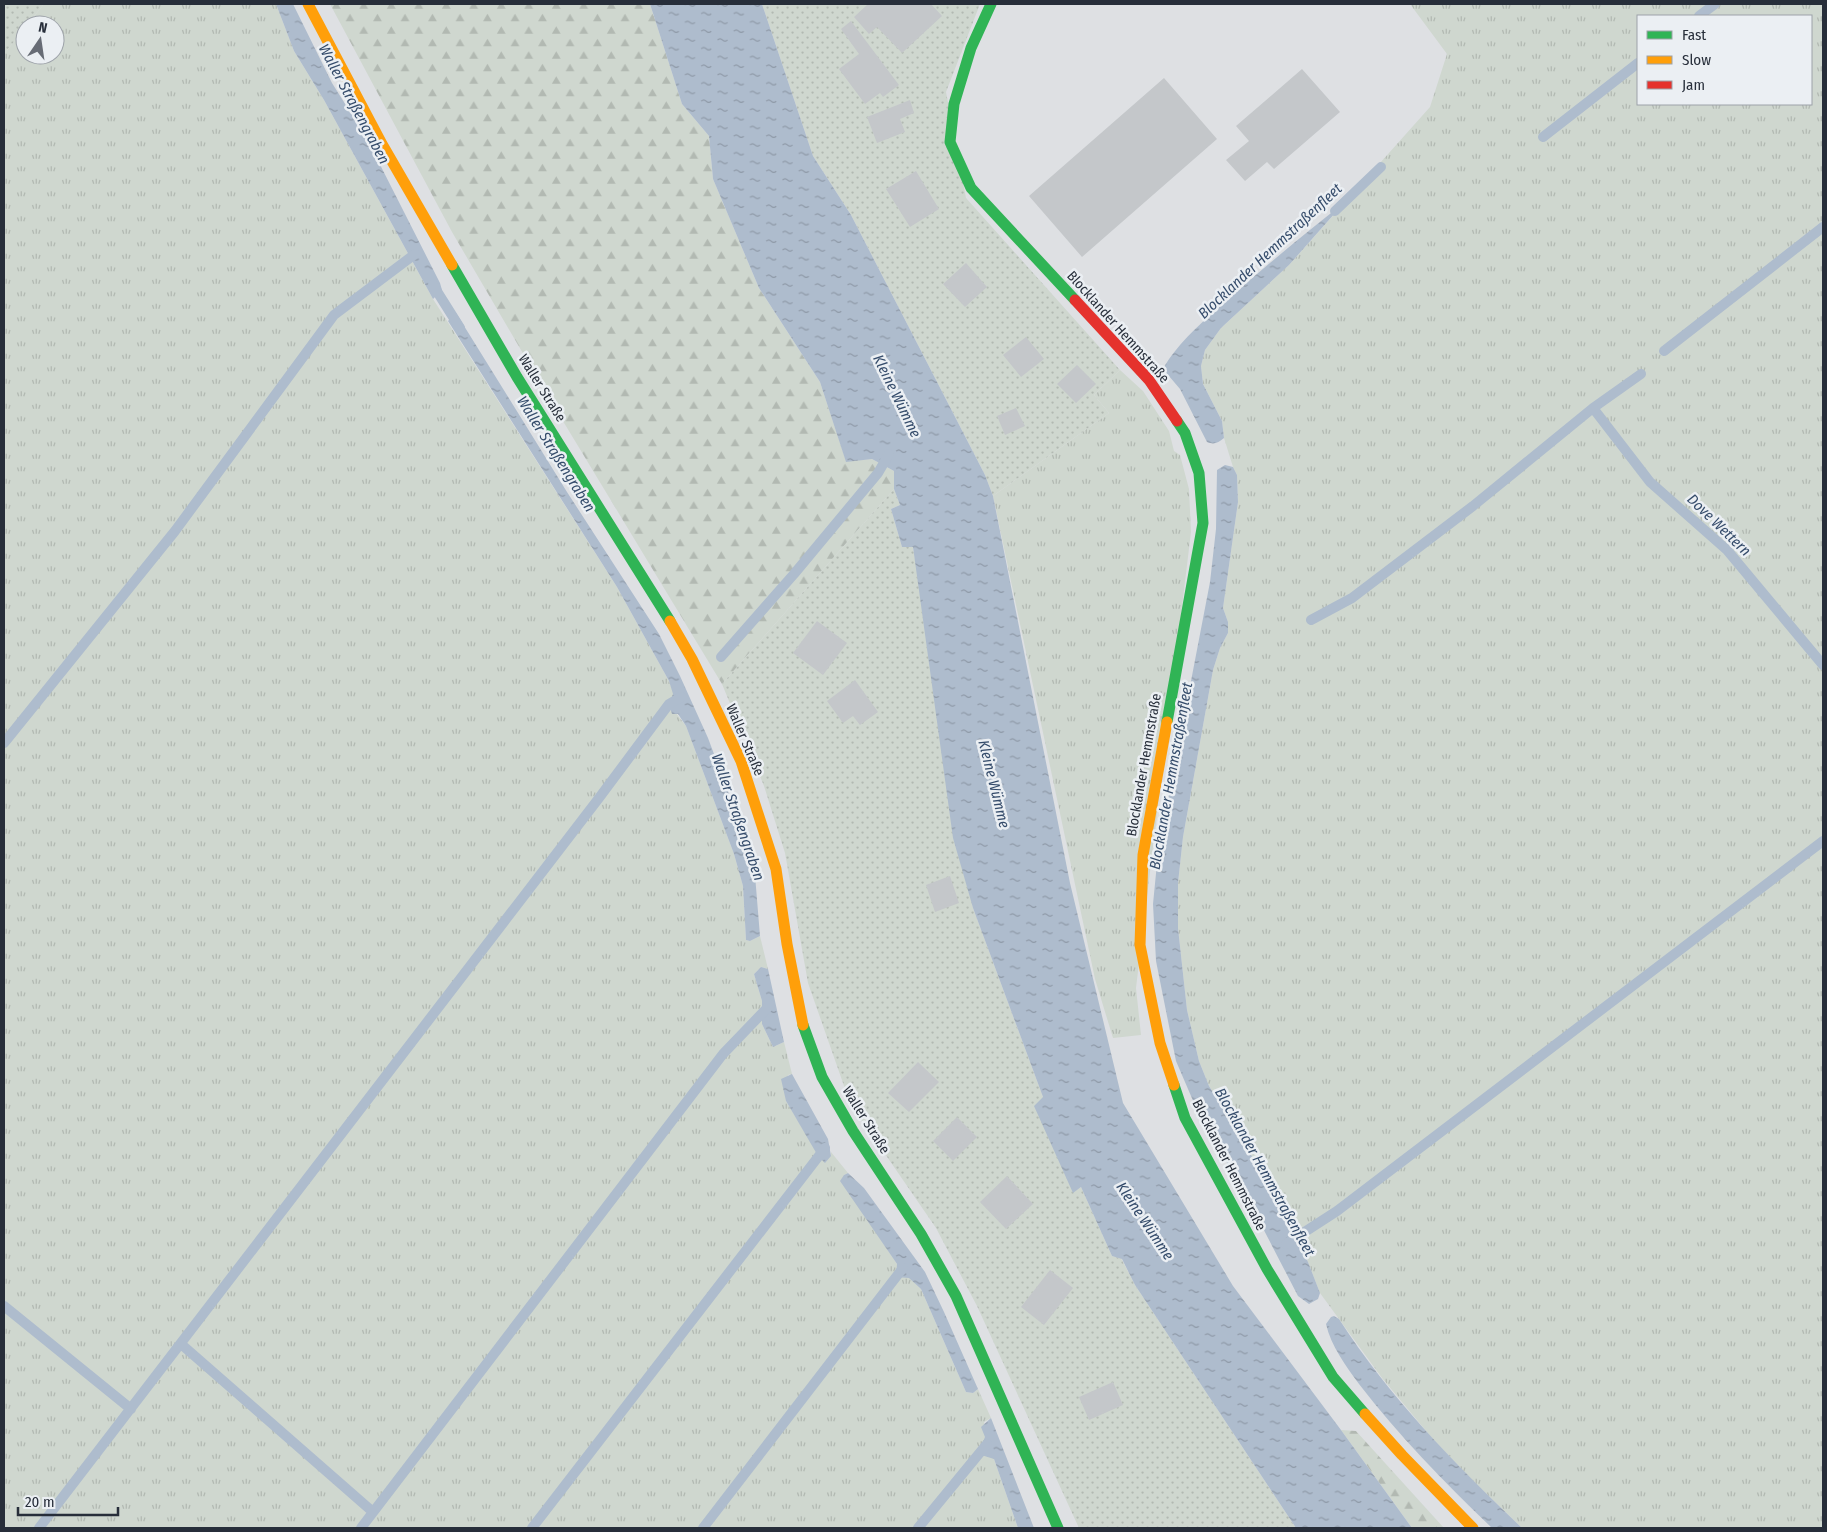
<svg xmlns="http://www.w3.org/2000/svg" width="1827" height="1532" font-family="'Fira Sans Condensed',sans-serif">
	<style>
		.grass { fill: url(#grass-tufts); fill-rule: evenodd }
		.forest { fill: url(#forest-firs) }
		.garden { fill: url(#garden-dots) }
		.water { fill: url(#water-ripples) }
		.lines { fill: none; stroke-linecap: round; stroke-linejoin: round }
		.stream { stroke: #aebccd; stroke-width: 10 }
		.building { fill: #c4c7ca }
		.fast { stroke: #30b455; stroke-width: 11 }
		.slow { stroke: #ff9f0a; stroke-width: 11 }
		.jam { stroke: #e5322d; stroke-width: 11 }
		.labels { text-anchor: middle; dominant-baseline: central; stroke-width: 5; stroke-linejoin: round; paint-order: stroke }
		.street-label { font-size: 14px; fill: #272e3a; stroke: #ebeff3 }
		.water-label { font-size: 15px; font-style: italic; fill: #354c6b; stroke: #ebeff3 }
	</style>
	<defs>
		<pattern id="grass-tufts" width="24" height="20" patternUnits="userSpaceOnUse" patternTransform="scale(1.25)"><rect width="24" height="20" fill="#cfd7cf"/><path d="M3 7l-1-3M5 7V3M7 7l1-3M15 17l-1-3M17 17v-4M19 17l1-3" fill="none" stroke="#b2b9b2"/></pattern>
		<pattern id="forest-firs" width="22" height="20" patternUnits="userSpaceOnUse" patternTransform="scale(1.25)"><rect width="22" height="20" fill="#cfd7cf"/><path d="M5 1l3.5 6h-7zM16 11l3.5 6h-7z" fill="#b2b9b2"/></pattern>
		<pattern id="garden-dots" width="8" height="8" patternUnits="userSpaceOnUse" patternTransform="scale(1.25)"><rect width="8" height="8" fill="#cfd7cf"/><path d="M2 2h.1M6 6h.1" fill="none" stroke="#b2b9b2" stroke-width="1.8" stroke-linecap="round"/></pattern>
		<pattern id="water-ripples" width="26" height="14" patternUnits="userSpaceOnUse" patternTransform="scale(1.25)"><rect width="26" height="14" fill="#aebccd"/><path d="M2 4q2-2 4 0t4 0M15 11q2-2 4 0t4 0" fill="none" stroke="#8e99a7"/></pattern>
	</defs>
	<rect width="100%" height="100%" fill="#dee0e3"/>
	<!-- grass -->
	<path class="grass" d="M44,4H276L294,51L324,100L433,299L617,587L669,681L674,694L669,704L686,726L734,854L743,886L746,940L750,941L760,936L768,969L761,967L754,974L762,1001V1024L773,1047L784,1042L792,1074L788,1075L786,1101L819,1156H831V1152L848,1173L844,1175L877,1234L897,1264L921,1289L966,1392L973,1393L978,1389L991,1418L984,1422L994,1459L1018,1528H4V54L25,28V55H55V25H27Z
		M1410,4H1823V1528H1522L1472,1480L1431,1437L1382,1378L1320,1293L1308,1262L1278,1199L1209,1086L1199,1061L1187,1010L1178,928V883L1183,837L1213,670L1220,648L1228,633V622L1223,608L1238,502L1237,475L1233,467L1224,438L1222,421L1203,384L1201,366L1205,350L1221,328L1289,265L1430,107L1447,54ZM1638,16H1811V104H1638Z
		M1120,370L1143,391L1169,431L1174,451L1180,455L1189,489L1191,532L1136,988L1141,1035L1113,1038L1095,979L993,496L1109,413L1094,395Z"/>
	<!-- forest -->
	<path class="forest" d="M330,4H650L682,104L709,136L713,179L759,288L820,382L846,461L872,459L894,471V489L722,684L549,398L452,232Z
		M1341,1430L1356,1431L1444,1528H1412Z"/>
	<!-- garden -->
	<path class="garden" d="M4,4H44L27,25H25V28L4,54Z
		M762,4H980L946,92L966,198L1120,370L1094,395L1109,413L993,496L985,475L851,215L813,156Z
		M894,489L900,505L891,509L902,547H913L973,908L1043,1097L1073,1192L1081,1187L1112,1256L1121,1258L1135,1285L1296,1528H1079L977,1306L936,1228L850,1103L808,983L785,853L764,786L722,684Z"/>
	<!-- water -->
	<path class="water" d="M276,4H293L332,83L367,139L440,283L442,290L433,299L324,100L294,51Z
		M650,4H762L813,156L851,215L985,475L993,496L1070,883L1123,1103L1233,1286L1341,1430L1412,1528H1296L1135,1285L1122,1259L1112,1256L1081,1187L1073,1193L1034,1106L1043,1097L973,908L953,838L913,547H902L891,509L900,505L894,489V471L872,459L846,462L820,382L759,288L713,179L709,136L682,104Z
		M1344,203L1289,265L1221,328L1205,350L1201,366L1203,384L1222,421L1224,438C1218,443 1214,445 1207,442L1180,389L1163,369C1178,342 1205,320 1228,299C1266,266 1304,234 1344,203Z
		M456,313L567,492L659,634L680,676L708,738L741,826L755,875L760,936L750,941L746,940L743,886L734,854L686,726L678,714H672L669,704L673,694L669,681L617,587L448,321Z
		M1225,465L1233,467L1237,475L1238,502L1223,608L1228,622V633L1220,648L1213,670L1183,837L1178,883V928L1187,1010L1199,1061L1209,1086L1278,1199L1308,1262L1320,1293L1318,1299L1309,1304L1298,1296L1254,1211L1194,1103L1176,1061L1156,961L1153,904L1158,853L1210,582L1216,529L1217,470Z
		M761,967L768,969L784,1042L773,1047L762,1024V1001L754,974Z
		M792,1074L828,1139L831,1156L825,1163L818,1156L786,1101L781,1079Z
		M848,1173L864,1188L925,1272L944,1312L978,1389L973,1393L966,1392L921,1289L909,1278L896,1277L897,1264L840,1181L844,1175Z
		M1334,1316L1339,1319C1389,1397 1455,1464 1522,1528H1492C1445,1483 1399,1436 1359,1384C1346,1366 1331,1346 1326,1324L1331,1317Z
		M991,1418L1034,1528H1018L994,1459L978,1454L985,1437L981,1427Z"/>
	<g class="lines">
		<!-- stream -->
		<path class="stream" d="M1699,16L1715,4
			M1543,137L1638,63
			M1335,211L1381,167
			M433,285L460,328
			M1664,351L1823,227
			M1593,408L1650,482L1727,550L1823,665
			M1311,620L1352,598L1473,506L1593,408L1641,374
			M721,657L794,574L878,473L889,454
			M4,743L175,531L334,315L415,254
			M1286,1244L1337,1211L1823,841
			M4,1306L131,1409
			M181,1344L373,1512
			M39,1528L599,798L669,704L681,697
			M361,1528L723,1054L770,1005
			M532,1528L825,1148
			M703,1528L903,1268
			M918,1528L987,1444"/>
	</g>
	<!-- building -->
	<path class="building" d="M868,4H931L942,16L902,53L877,27L869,34L854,17Z
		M851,21L899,85L883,97L880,93L865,104L839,69L859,54L841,29Z
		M1302,69L1340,112L1274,169L1267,162L1245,181L1226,160L1249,141L1236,126Z
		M1164,78L1217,139L1082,257L1029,196Z
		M910,100L914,113L900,119L905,132L877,143L867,117Z
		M916,171L939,209L910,227L886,189Z
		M966,263L987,287L965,307L943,284Z
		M1026,337L1044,359L1021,377L1003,355Z
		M1077,365L1096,384L1076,403L1057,384Z
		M1016,408L1025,426L1005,435L997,416Z
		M817,621L847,643L823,675L793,653Z
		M855,680L878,712L860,725L853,716L843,723L827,701Z
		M950,876L959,903L935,912L926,885Z
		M918,1062L939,1082L909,1112L888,1093Z
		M957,1117L977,1137L953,1161L933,1141Z
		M1007,1176L1033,1204L1006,1229L980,1202Z
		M1050,1270L1073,1288L1044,1325L1021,1307Z
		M1113,1382L1123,1405L1089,1420L1079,1397Z"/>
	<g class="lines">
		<!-- fast -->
		<path class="fast" d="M991,4L971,48L954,104L950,142L971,188L1075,300
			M452,265L517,377L670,621
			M1167,722L1203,523L1199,473L1185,433L1177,421
			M803,1025L822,1077L853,1131L921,1234L956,1296L1058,1528
			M1174,1085L1185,1118L1267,1269L1333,1377L1365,1414"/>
		<!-- slow -->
		<path class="slow" d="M308,4L382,144L452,265
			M670,621L692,659L741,761L776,869L787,944L803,1025
			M1167,722L1143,855L1140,945L1160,1043L1174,1085
			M1365,1414L1402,1455L1473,1528"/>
		<!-- jam -->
		<path class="jam" d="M1075,300L1149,380L1177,421"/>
	</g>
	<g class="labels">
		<!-- street labels -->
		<g class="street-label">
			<text transform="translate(1118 327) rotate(48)">Blocklander Hemmstraße</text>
			<text transform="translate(542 388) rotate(58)">Waller Straße</text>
			<text transform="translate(745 740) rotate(67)">Waller Straße</text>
			<text transform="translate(1144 765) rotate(-80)">Blocklander Hemmstraße</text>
			<text transform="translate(866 1120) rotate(58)">Waller Straße</text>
			<text transform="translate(1229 1165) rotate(63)">Blocklander Hemmstraße</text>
		</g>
		<!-- water labels -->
		<g class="water-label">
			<text transform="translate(354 104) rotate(62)">Waller Straßengraben</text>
			<text transform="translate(1270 251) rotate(-43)">Blocklander Hemmstraßenfleet</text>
			<text transform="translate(897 396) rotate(64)">Kleine Wümme</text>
			<text transform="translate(556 454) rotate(58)">Waller Straßengraben</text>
			<text transform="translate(1719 525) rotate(44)">Dove Wettern</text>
			<text transform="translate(1171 776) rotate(-80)">Blocklander Hemmstraßenfleet</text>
			<text transform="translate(994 784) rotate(76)">Kleine Wümme</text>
			<text transform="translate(738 817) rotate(71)">Waller Straßengraben</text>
			<text transform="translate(1265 1172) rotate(61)">Blocklander Hemmstraßenfleet</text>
			<text transform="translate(1145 1221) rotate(56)">Kleine Wümme</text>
		</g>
	</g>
	<!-- border -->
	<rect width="1827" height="1532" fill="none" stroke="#272e3a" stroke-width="10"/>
	<!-- legend -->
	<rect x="1637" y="15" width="175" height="90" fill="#ebeff3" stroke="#9da2a9"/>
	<rect x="1647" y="31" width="25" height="8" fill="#30b455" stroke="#9da2a9"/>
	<text x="1682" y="40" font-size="15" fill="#272e3a">Fast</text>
	<rect x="1647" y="56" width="25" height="8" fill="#ff9f0a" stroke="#9da2a9"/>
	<text x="1682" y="65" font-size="15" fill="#272e3a">Slow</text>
	<rect x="1647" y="81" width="25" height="8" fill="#e5322d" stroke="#9da2a9"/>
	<text x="1682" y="90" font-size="15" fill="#272e3a">Jam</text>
	<!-- north arrow -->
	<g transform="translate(40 40) rotate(13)"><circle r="24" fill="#ebeff3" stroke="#9da2a9"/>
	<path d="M0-4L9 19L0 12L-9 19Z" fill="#676c75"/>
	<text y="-8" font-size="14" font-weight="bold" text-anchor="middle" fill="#272e3a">N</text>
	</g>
	<!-- scale -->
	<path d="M18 1507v8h100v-8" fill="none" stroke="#272e3a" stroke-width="2.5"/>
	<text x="25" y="1507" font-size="15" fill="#272e3a" stroke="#ebeff3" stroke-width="4" paint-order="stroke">20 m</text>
</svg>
